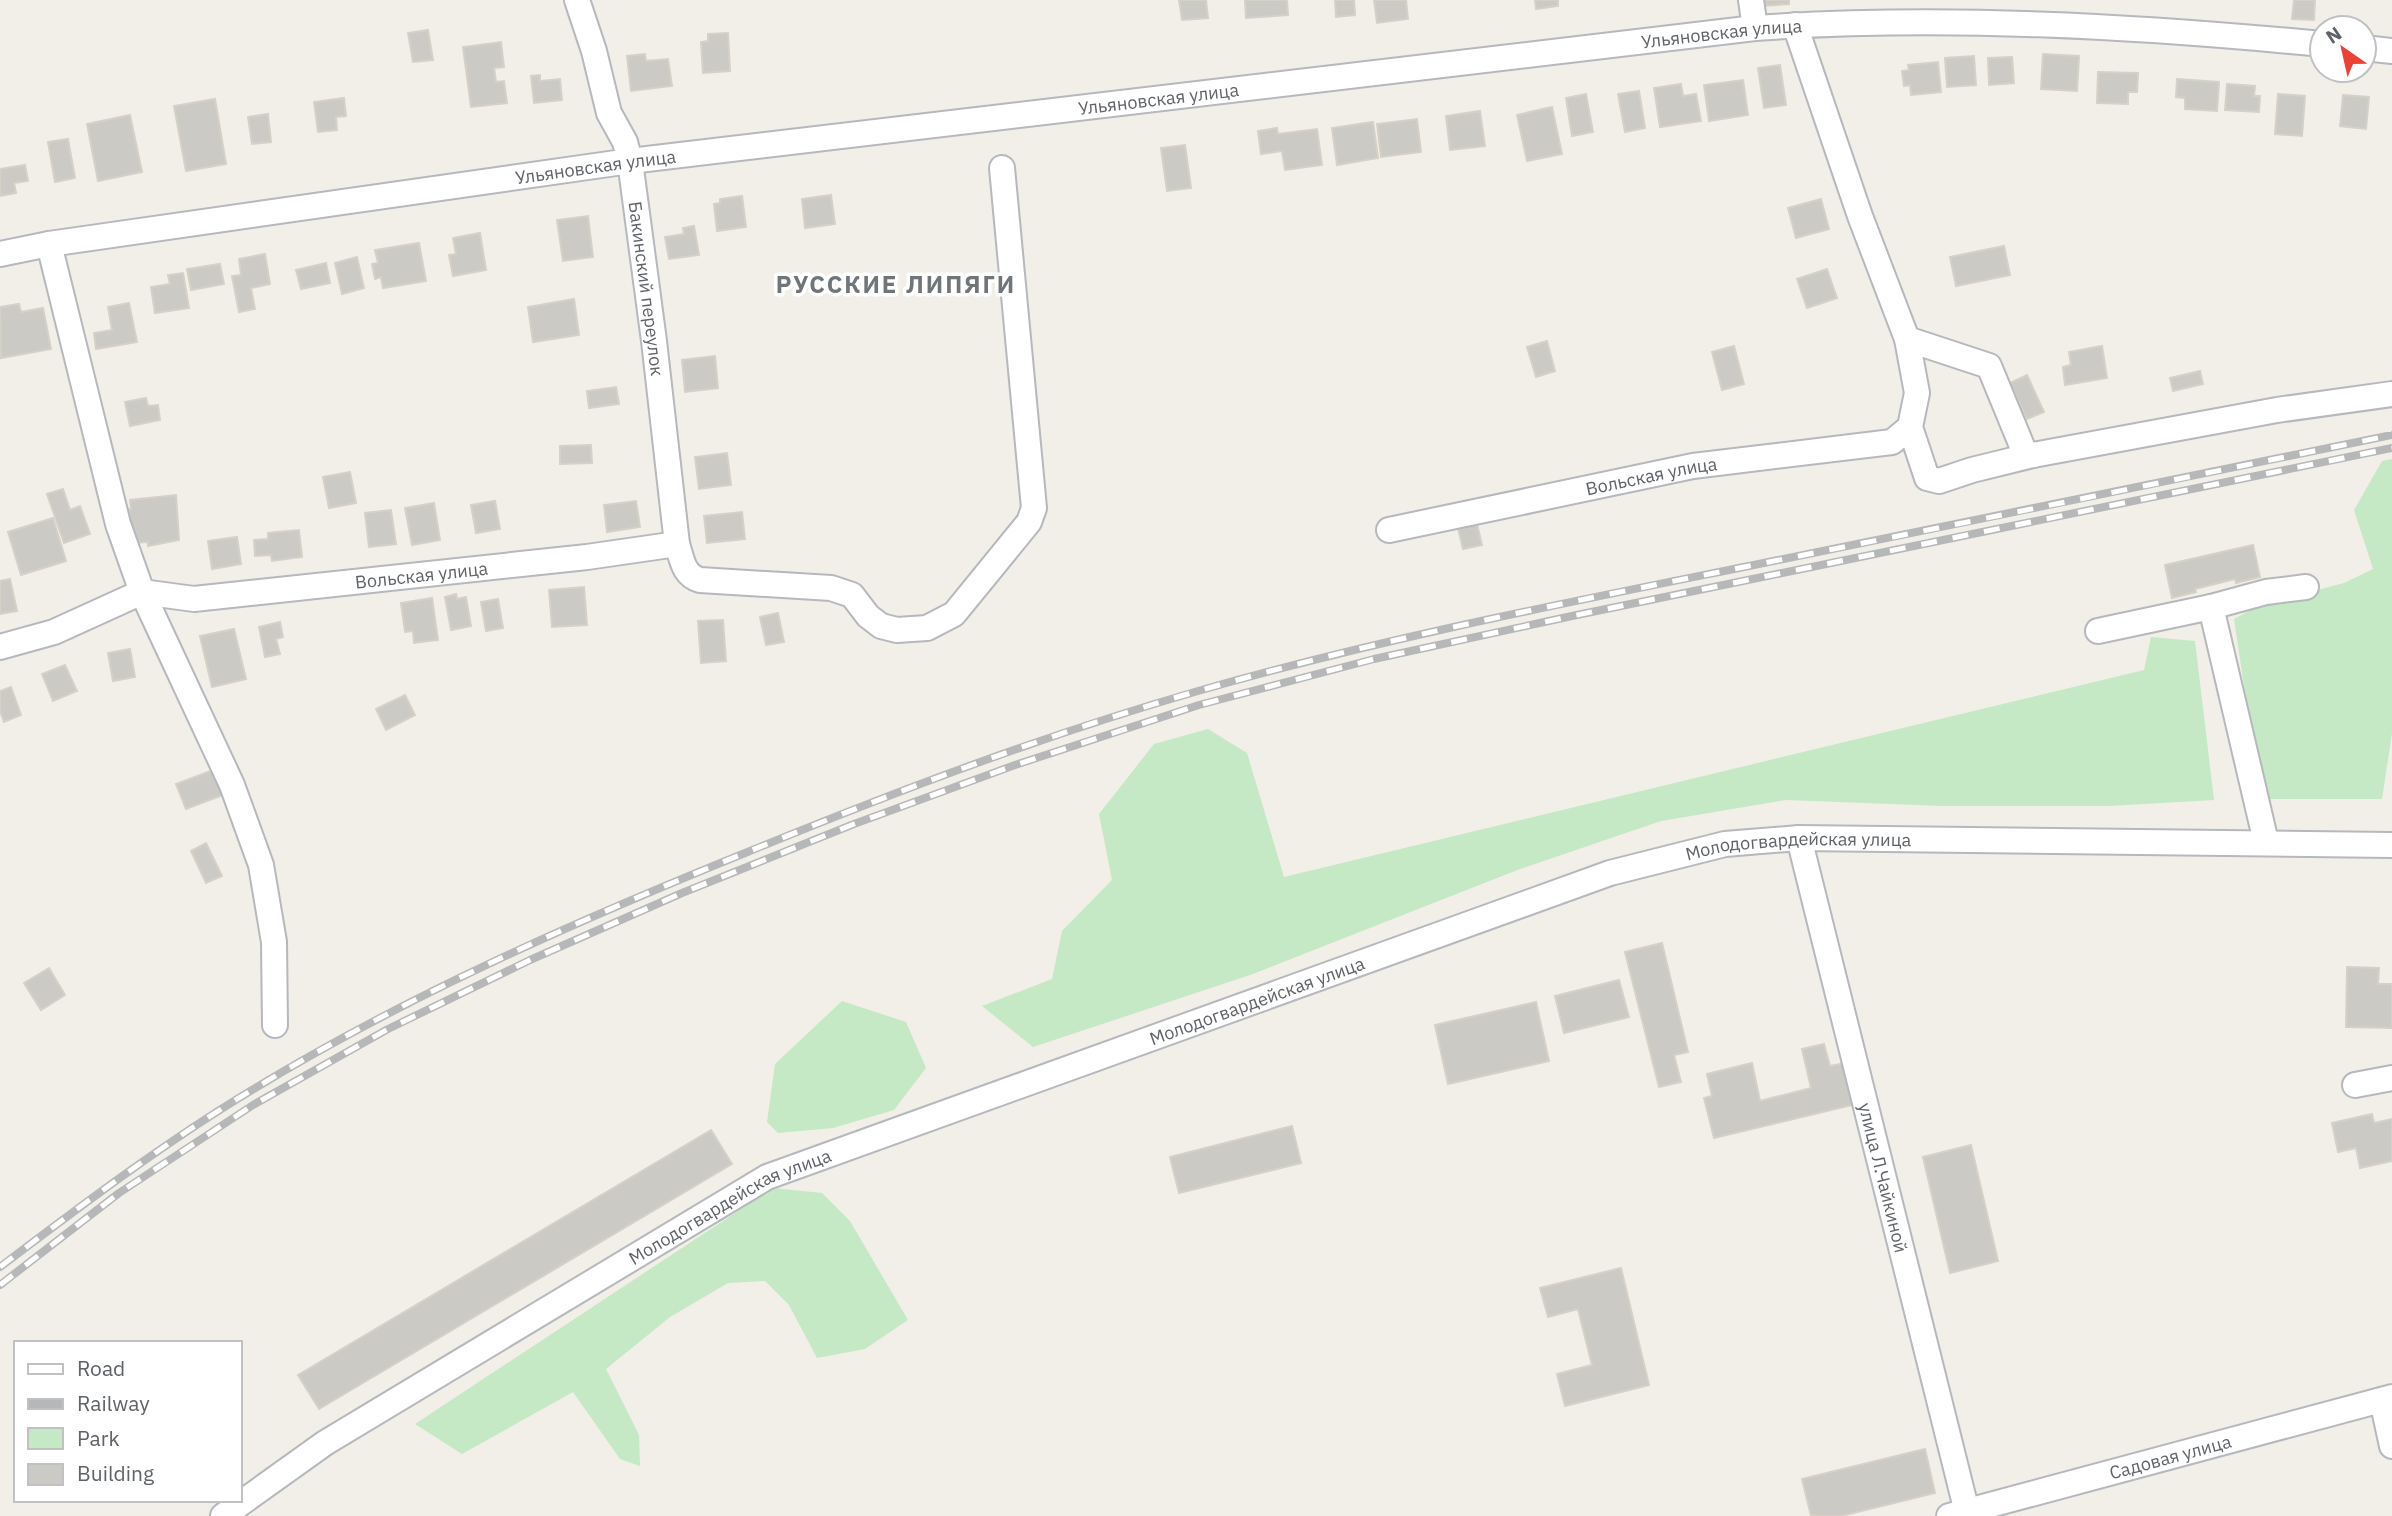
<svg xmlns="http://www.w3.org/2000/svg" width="2392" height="1516" font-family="'IBM Plex Sans',sans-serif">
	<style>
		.green { fill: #c5e8c5 }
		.building { fill: #cccac5; stroke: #d6d1c6; stroke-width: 2 }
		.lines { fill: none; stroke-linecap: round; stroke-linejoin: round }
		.minor-casing { stroke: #b5b8bc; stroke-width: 28 }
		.minor { stroke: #fff; stroke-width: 24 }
		.rail-casing { stroke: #b6b7b8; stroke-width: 8 }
		.rail { stroke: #fff; stroke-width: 5; stroke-dasharray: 16; stroke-linecap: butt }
		.labels { text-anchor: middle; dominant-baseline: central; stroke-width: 7; stroke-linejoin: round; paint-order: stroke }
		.street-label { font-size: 18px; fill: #5f6368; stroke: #fff }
		.district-label { font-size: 24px; font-weight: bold; letter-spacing: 2px; fill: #70757a; stroke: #fff }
	</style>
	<rect width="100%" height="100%" fill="#f1efe8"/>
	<!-- green -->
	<path class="green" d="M2392,459V733L2382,799H2261L2234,619L2258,606L2344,583L2373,569L2354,510L2382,461Z
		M2151,637L2195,641L2214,800L2109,806H1943L1786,800L1661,821L1520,869L1253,974L1033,1047L982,1006L1052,979L1062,931L1112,880L1099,814L1154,744L1208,729L1247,753L1284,877L2144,670Z
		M842,1001L906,1022L926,1068L894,1110L833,1128L778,1133L767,1122L775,1064Z
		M773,1188L822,1193L850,1221L908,1320L865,1349L817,1358L789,1305L765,1281L728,1283L670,1317L606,1369L639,1435L640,1466L620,1459L573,1392L462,1454L415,1424Z"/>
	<!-- building -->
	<path class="building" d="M1179,0H1206L1208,18L1182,20Z
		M1245,0H1287L1288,15L1246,18Z
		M1335,0H1354L1355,15L1336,17Z
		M1374,0H1406L1408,19L1377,23Z
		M1535,0H1558V6L1536,9Z
		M1762,0H1789V4L1763,6Z
		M2294,0H2315L2314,20L2292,19Z
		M428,30L433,60L413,62L408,33Z
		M728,33L730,71L703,73L701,42L708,41V34Z
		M501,42L504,67L494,68L496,82L504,81L507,103L471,107L463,47Z
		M645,54L646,61L668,59L672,86L631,91L627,56Z
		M2043,54L2079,56L2077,91L2041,89Z
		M1974,56L1976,85L1947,87L1945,58Z
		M2012,57L2014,83L1989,85L1988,58Z
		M1938,62L1941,92L1911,95L1910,85L1904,86L1902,71L1909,70L1908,65Z
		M1780,65L1786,105L1764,108L1758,68Z
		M2098,72L2138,73L2137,92H2128V104L2097,103Z
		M540,75V81L560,79L562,100L534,103L531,76Z
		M2177,79L2219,82L2217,111L2185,109V98L2176,97Z
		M1743,80L1748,115L1709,121L1704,85Z
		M1681,84L1683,96L1696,94L1701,121L1660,127L1654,88Z
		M2227,84L2255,86L2254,96H2260L2259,112L2225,110Z
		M1639,91L1645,128L1625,132L1618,94Z
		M1586,94L1593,132L1572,136L1566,98Z
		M2278,94L2305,96L2302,136L2275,134Z
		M2343,95L2369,97L2366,129L2340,126Z
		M344,98L346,116L336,117L337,130L318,132L314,102Z
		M215,99L226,164L186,171L174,106Z
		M1552,107L1562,154L1527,161L1517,115Z
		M1480,111L1485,146L1450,150L1446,116Z
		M268,114L271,142L252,144L248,117Z
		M130,115L142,172L98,181L87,124Z
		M1417,119L1421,152L1381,157L1377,124Z
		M1373,122L1378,158L1337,165L1332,128Z
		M1277,128L1278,134L1317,129L1322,165L1285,170L1282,151L1261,154L1258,131Z
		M68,139L75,178L55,182L48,142Z
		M1185,145L1191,188L1167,191L1161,148Z
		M25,165L28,181L14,183L16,193L0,196V169Z
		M831,195L835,224L805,228L802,199Z
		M742,196L746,227L717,231L714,204L720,203V199Z
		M1821,199L1829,229L1796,238L1788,208Z
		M588,216L593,257L563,261L557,220Z
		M694,226L699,255L669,259L665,237L684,234L683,228Z
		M480,233L486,270L453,276L449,255L456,254L453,238Z
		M419,243L426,281L383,288L381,277L375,279L372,264L378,263L375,250Z
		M2004,246L2010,275L1956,286L1950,257Z
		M265,254L270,284L251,288L255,309L239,312L232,276L241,275L239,259Z
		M357,257L364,288L342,294L335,263Z
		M326,263L330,283L301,289L296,270Z
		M220,264L224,284L191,290L187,269Z
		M1827,269L1837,298L1807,308L1797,279Z
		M183,273L189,308L155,313L151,287L170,284L168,275Z
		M574,299L579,335L533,342L528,307Z
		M129,303L137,342L96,349L94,333L112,330L108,307Z
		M19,304L21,312L43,308L51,349L1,358L0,307Z
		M1547,341L1555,371L1536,377L1527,347Z
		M1734,346L1744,384L1722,390L1712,352Z
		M2102,346L2107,378L2065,385L2063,367L2071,365L2069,352Z
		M715,356L718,388L685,392L682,360Z
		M2200,371L2203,384L2173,391L2170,378Z
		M2027,375L2044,412L2027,419L2010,383Z
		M616,387L619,404L589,408L587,391Z
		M146,398L148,406L158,405L160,420L130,426L125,402Z
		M591,445L592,463L560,464V446Z
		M727,453L731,485L699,489L695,457Z
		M350,472L356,503L329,508L323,477Z
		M63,489L70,510L80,506L90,534L64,543L47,494Z
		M176,495L179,540L148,546V542L132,543L129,509H131L130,500Z
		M495,501L500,529L476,533L471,505Z
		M636,501L640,527L607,532L604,505Z
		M434,503L440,540L412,545L405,508Z
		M391,510L396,544L369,547L365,513Z
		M742,512L745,539L707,543L704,516Z
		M53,518L66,561L21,575L8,532Z
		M1477,524L1482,545L1463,549L1458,528Z
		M299,530L302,557L272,561L271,555L255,556L254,540L268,539V533Z
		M237,537L241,564L212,569L208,541Z
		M2253,545L2260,577L2236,583L2235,579L2195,589L2196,592L2172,598L2165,565Z
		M10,579L17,611L0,614V581Z
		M584,587L587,625L552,627L549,590Z
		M456,594L457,599L466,597L471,626L451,630L445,597Z
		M432,598L438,640L414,643L413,631L405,632L401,603Z
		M498,599L503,628L486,631L481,602Z
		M778,613L784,642L766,645L760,617Z
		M723,620L726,661L701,663L698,621Z
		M280,622L283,637L276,639L280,654L265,657L259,627Z
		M234,629L246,679L212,687L200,636Z
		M130,649L135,677L113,681L108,653Z
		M65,665L77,691L53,701L42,674Z
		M11,687L21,715L4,722L0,711V691Z
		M405,695L415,715L386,730L376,709Z
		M213,770L223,795L186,809L176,784Z
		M206,843L222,876L206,883L191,851Z
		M1662,943L1688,1052L1674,1055L1681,1082L1659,1087L1625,952Z
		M2347,967L2379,968L2378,984H2392V1028L2346,1027Z
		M49,968L65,995L41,1010L24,983Z
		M1619,980L1629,1017L1564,1033L1555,996Z
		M1536,1002L1549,1061L1448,1084L1435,1025Z
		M1824,1044L1830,1066L1846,1063L1856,1104L1714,1138L1704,1098L1712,1096L1707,1074L1752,1063L1760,1101L1811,1088L1802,1049Z
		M2372,1114L2374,1123L2392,1119V1161L2360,1168L2356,1148L2338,1152L2332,1123Z
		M1292,1126L1301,1163L1179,1193L1170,1157Z
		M711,1130L732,1164L319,1409L298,1375Z
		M1971,1145L1998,1261L1950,1273L1923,1157Z
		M1621,1268L1649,1385L1565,1406L1557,1374L1592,1365L1578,1309L1548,1317L1540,1288Z
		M1925,1449L1935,1493L1841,1516H1811L1802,1479Z"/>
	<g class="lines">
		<defs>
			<g id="minor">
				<path id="s1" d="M577,0L594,51L609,113L625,142L630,161L654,341L677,544"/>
				<path d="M1751,0L1755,28"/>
				<path d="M1795,25L1860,216L1907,339L1917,393L1910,427L1927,478L1939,481L1972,470L2033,455"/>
				<path d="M2364,48L2392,51"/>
				<path d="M49,244L118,524L142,592L232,785L261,865L274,942L275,1025"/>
				<path id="s2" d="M0,254L49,244L630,161L1755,28C1944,15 2134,26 2322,44"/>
				<path d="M1907,339L1989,366L2024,451L2033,455L2277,410L2392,394"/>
				<path id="s3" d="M1389,530L1693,466L1892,442L1910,427"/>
				<path d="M2211,607L2266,842"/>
				<path d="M2098,631L2211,607L2266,592L2306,587"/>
				<path id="s4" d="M0,647L54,632L142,592L194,599L587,557L677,544C682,559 683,575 700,580L831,588L852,595L868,616L881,626L897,630L927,628L954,614L1029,522L1034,508L1002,168"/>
				<path id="s5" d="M1799,838L1968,1516"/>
				<path d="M2355,1085L2392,1078"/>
				<path d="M2382,1400L2392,1446"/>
				<path id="s6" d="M223,1516L325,1443L767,1177L1610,873L1725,844L1799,838L2392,845"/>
				<path id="s7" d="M1949,1516L2392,1397"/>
			</g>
		</defs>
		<!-- minor casing -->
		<use href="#minor" class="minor-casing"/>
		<!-- minor -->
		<use href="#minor" class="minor"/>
		<defs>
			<path id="rail" d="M0,1267C82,1205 164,1143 252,1090C410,994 579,920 750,851C897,791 1045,735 1198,691C1379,639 1565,603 1749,566C1964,523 2178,479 2392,435
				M0,1285L119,1193L253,1105L388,1029L530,960L682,893L854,824L1015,765L1199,705L1374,659L1572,616L2392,448"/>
		</defs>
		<!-- rail casing -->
		<use href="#rail" class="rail-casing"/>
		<!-- rail -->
		<use href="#rail" class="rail"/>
	</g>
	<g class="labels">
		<!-- street labels -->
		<g class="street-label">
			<text stroke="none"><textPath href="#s2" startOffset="1736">Ульяновская улица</textPath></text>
			<text stroke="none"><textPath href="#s2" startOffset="1169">Ульяновская улица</textPath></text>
			<text stroke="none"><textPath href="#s2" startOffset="602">Ульяновская улица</textPath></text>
			<text stroke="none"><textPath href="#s1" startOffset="299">Бакинский переулок</textPath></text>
			<text stroke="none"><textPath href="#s3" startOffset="268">Вольская улица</textPath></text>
			<text stroke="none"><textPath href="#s4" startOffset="434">Вольская улица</textPath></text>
			<text stroke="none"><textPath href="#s6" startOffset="1729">Молодогвардейская улица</textPath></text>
			<text stroke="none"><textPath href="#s6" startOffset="1162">Молодогвардейская улица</textPath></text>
			<text stroke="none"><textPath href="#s5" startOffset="350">улица Л.Чайкиной</textPath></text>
			<text stroke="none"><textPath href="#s6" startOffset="595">Молодогвардейская улица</textPath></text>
			<text stroke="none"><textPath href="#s7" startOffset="229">Садовая улица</textPath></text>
		</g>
		<!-- district labels -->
		<g class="district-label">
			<text x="896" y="284">РУССКИЕ ЛИПЯГИ</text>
		</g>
	</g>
	<!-- legend -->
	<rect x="14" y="1341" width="228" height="161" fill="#ffffff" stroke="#bfc1c3" stroke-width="2"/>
	<rect x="28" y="1364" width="35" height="10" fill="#ffffff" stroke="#bfc1c3" stroke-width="2"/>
	<text x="77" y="1376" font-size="21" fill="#5f6368">Road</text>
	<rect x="28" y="1399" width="35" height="10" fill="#b6b7b8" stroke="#bfc1c3" stroke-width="2"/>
	<text x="77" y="1411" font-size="21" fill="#5f6368">Railway</text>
	<rect x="28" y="1428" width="35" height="21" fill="#c5e8c5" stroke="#bfc1c3" stroke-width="2"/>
	<text x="77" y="1446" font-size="21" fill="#5f6368">Park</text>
	<rect x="28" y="1464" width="35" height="21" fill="#cccac5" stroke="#bfc1c3" stroke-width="2"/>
	<text x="77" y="1481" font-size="21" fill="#5f6368">Building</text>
	<!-- north arrow -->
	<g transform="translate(2343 49) rotate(326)"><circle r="33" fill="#ffffff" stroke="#bfc1c3" stroke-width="2"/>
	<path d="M0-5L12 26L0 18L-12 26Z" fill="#ea4335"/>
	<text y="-10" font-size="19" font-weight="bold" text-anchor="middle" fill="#5f6368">N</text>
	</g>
</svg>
